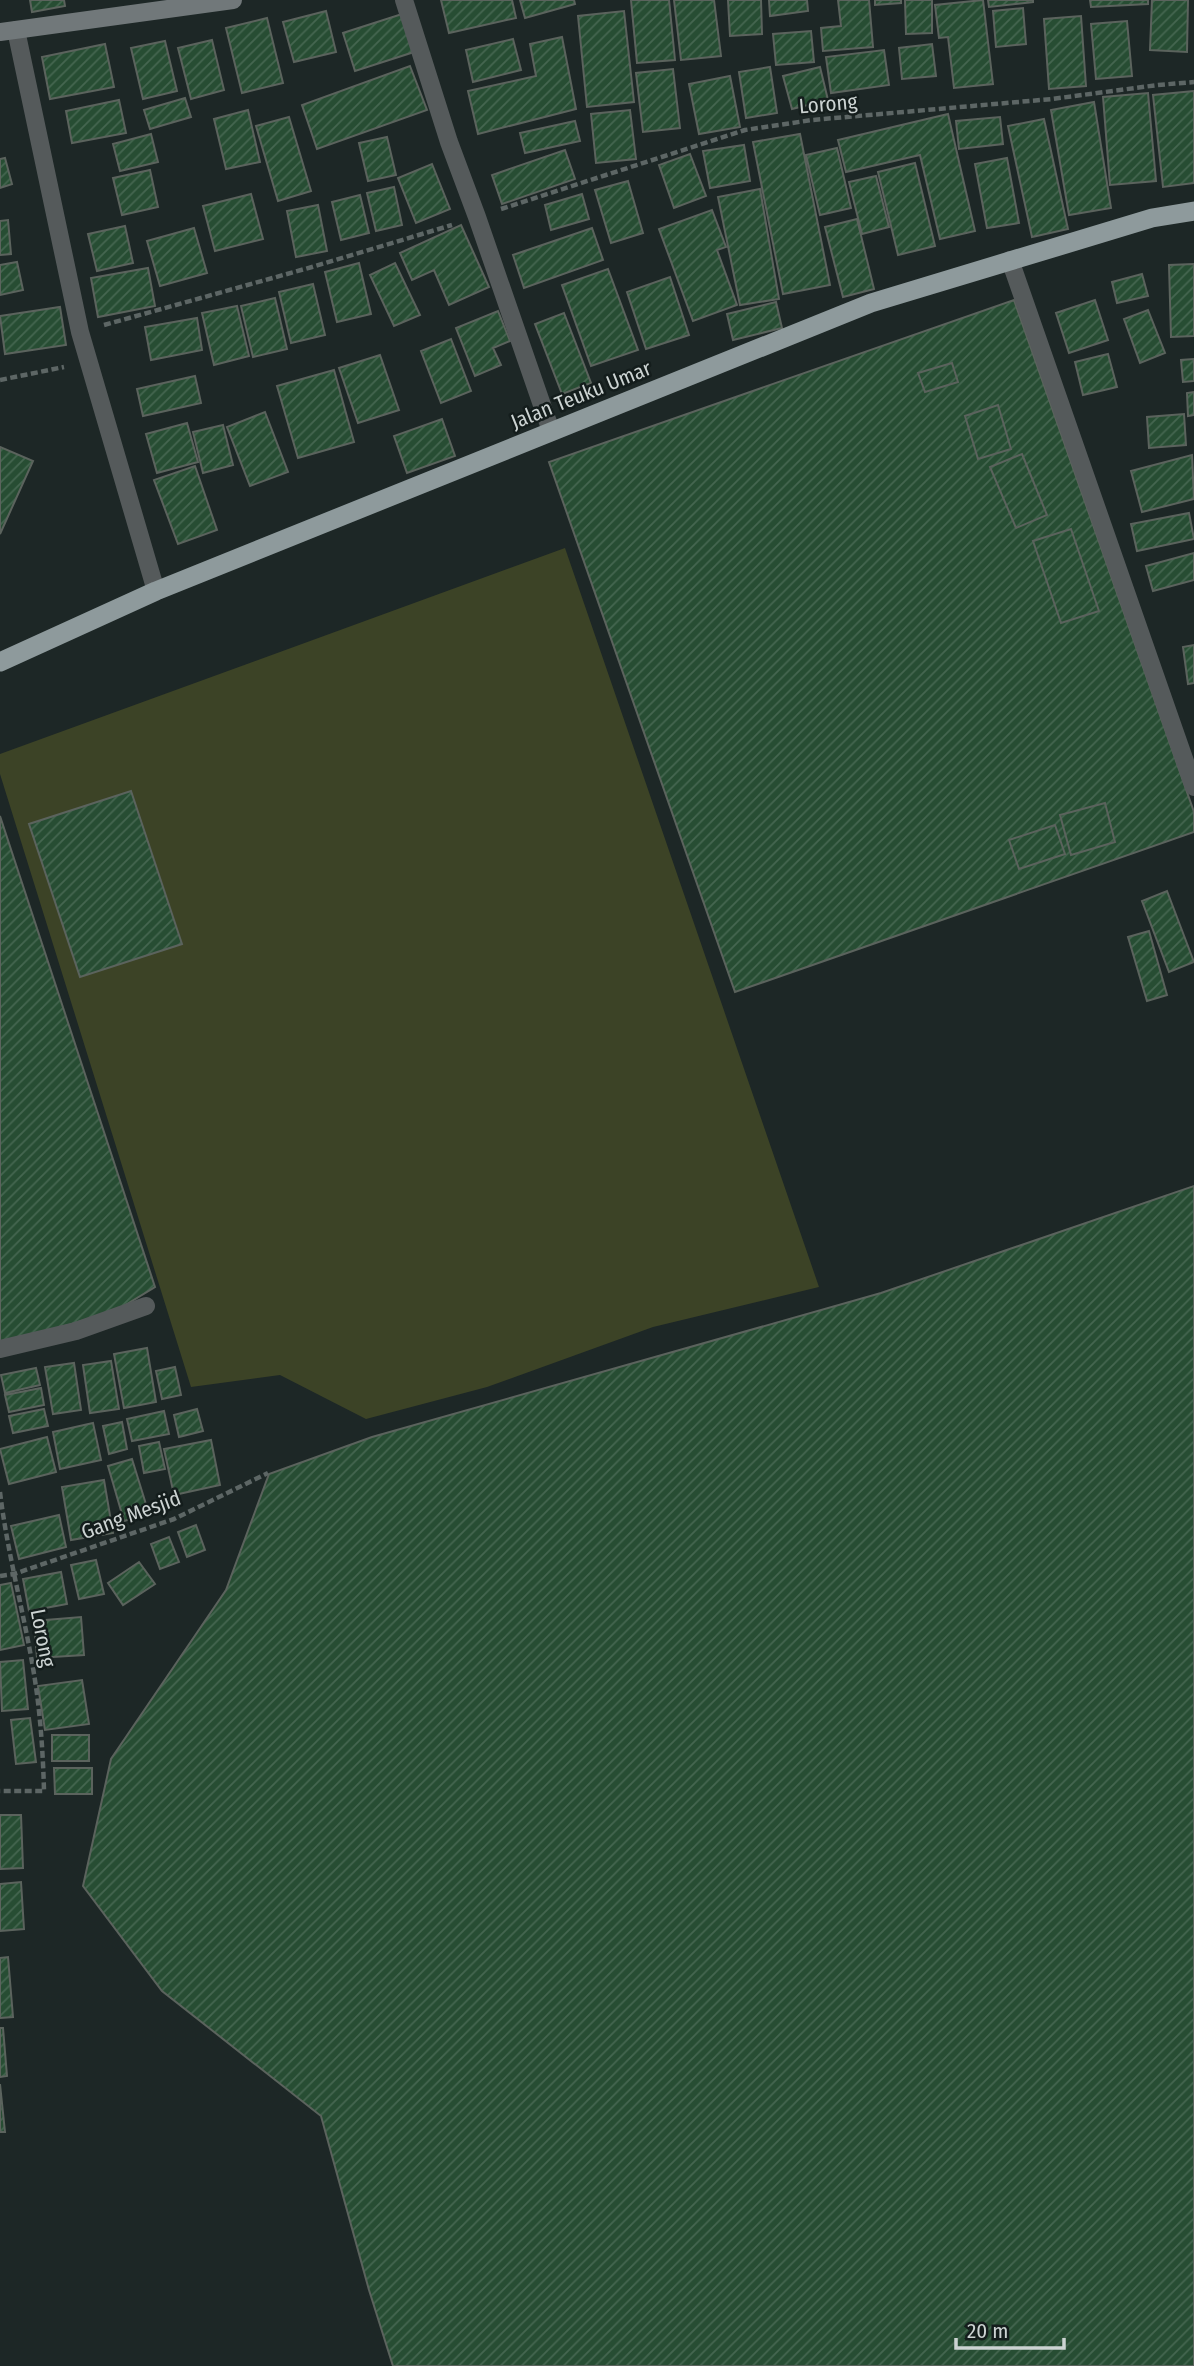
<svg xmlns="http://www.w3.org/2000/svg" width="1194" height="2366" font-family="'Fira Sans Condensed',sans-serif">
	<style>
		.park { fill: #3c4326 }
		.building { fill: url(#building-hatch); stroke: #5b635d; stroke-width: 2 }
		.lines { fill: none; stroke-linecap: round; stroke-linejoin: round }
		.path { stroke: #5d6665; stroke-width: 4.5; stroke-dasharray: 7 3.5; stroke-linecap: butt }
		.minor { stroke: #555a5b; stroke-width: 18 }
		.secondary { stroke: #71787a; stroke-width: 18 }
		.trunk { stroke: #8e9a9c; stroke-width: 19 }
		.labels { text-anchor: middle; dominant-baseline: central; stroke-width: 5; stroke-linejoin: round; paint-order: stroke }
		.street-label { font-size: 21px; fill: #ccd3d2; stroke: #141d1c }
	</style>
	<defs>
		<pattern id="building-hatch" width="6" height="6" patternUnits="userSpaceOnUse" patternTransform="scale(1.75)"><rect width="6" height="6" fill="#274d33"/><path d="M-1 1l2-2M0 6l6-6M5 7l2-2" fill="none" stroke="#456650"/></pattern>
	</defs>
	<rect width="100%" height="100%" fill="#1d2726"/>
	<!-- park -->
	<path class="park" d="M565,548L819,1287L653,1327L487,1387L366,1419L280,1375L191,1387L0,774V754Z"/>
	<!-- building -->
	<path class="building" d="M30,0H64L65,6L32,12Z
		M441,0H512L516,18L449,33Z
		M520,0H574L575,4L525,18Z
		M631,0H669L675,60L637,63Z
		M674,0H714L721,56L681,60Z
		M728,0H761L762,34L730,36Z
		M769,0H807L808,11L770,16Z
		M838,0H869L873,47L823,51L821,28L841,26Z
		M875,0H901V3L875,5Z
		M905,0H932V33L906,34Z
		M983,0L993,84L954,88L948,37L939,38L935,5Z
		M988,0H1033V2L989,7Z
		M1090,0H1148V4L1091,7Z
		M1152,0H1188L1187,52L1150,50Z
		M1023,8L1026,44L996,47L993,11Z
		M326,11L336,52L294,62L283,22Z
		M624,11L634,102L587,107L578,16Z
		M402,14L414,52L355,71L343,33Z
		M1081,16L1086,86L1049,89L1044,19Z
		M267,18L283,83L242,93L226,28Z
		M1127,21L1132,76L1096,79L1091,24Z
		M811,31L814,62L776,65L773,34Z
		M562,37L576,109L478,134L468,91L536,76L530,44Z
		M513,39L521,70L473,82L466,50Z
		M212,40L224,90L191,99L178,48Z
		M165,41L177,91L143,99L131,48Z
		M105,44L114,87L50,99L42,57Z
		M932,44L936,76L902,79L899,48Z
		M884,50L889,85L831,93L826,57Z
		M410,66L427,110L317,149L302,105Z
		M770,67L777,113L746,118L739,72Z
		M820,67L828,100L792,109L783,76Z
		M673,69L680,128L643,132L636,73Z
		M730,76L740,127L699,134L689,84Z
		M1194,91V183L1163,187L1153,95Z
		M1148,93L1156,181L1110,185L1103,97Z
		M185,98L191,117L150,129L144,110Z
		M119,100L126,133L72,143L66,111Z
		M1094,102L1111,208L1069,215L1051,110Z
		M248,110L260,162L226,169L214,119Z
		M630,110L636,159L596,163L591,114Z
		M948,114L975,231L940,239L920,155L846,172L838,140Z
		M289,117L311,191L278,201L256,126Z
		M1000,117L1003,144L959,149L956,121Z
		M1044,119L1068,229L1032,237L1008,126Z
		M575,121L580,141L525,153L520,133Z
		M151,134L158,162L120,171L113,144Z
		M800,134L830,285L783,294L753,142Z
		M387,137L396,175L368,181L359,143Z
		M744,145L750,181L710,188L703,151Z
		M837,148L851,208L820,215L806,155Z
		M565,150L575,179L502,204L492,175Z
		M690,154L706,196L674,208L659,165Z
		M5,158L12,184L0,188V159Z
		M1007,158L1019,223L987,228L975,164Z
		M915,163L935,246L898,255L878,172Z
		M432,164L450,209L416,223L398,178Z
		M150,170L158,207L122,215L113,178Z
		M876,176L889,227L862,234L849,182Z
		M628,181L643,233L611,243L595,190Z
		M394,187L402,225L376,231L367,193Z
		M760,189L779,299L740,305L718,197Z
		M251,194L263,239L215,251L203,206Z
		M582,194L589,219L551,230L545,205Z
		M360,195L369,233L341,240L332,202Z
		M318,205L327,251L296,257L287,211Z
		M712,210L726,247L717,250L737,305L693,321L659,229Z
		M857,219L874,289L843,297L825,227Z
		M8,220L11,254L0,255V221Z
		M461,225L489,287L449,305L434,270L412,280L400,253Z
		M125,226L133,263L97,271L88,234Z
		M194,228L207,273L160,286L147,241Z
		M592,228L603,260L524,288L513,255Z
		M17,262L23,290L0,295V265Z
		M359,263L371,314L337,322L325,272Z
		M395,263L420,315L394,326L370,275Z
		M1194,264V336L1171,337L1169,265Z
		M148,268L155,306L98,317L91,278Z
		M608,269L638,350L591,366L562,285Z
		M1142,274L1148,296L1117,303L1112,282Z
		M670,277L689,335L646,349L627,292Z
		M313,284L325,335L291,343L279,292Z
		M275,298L287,349L253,357L241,306Z
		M1014,300L1194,812V832L735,992L549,462Z
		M1095,300L1108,340L1069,353L1056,313Z
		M776,302L782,328L733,340L727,314Z
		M237,306L249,356L214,365L202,313Z
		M60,307L66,345L5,354L0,316Z
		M1148,310L1165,353L1140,363L1124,319Z
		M498,311L510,341L493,348L501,365L475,376L456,328Z
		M564,313L591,383L562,394L535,324Z
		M197,318L202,350L151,360L145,327Z
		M451,339L471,391L441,403L421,351Z
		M1108,354L1117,387L1083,395L1075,362Z
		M380,355L399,410L358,423L339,368Z
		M1194,359V381L1183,382L1181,360Z
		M952,363L958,382L925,392L918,373Z
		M334,370L354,442L298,458L277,386Z
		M195,376L201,403L143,416L137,389Z
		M1194,392V415L1188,416L1187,393Z
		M998,405L1011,449L978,459L965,416Z
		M265,412L288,472L250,486L227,427Z
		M1184,414L1186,445L1149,448L1147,417Z
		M442,419L455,456L407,473L394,436Z
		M187,423L198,462L157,473L146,434Z
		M223,425L233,465L203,473L193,432Z
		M0,447L33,461L0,534Z
		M1022,454L1047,515L1016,528L990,467Z
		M1192,455L1194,499L1142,512L1131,471Z
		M195,466L217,530L178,544L154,480Z
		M1189,513L1194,539L1137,551L1131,524Z
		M1071,529L1099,611L1061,623L1033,541Z
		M1194,553V580L1153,591L1146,566Z
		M1194,645V683L1188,684L1183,647Z
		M131,791L182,944L80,977L29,824Z
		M1105,803L1115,842L1071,855L1060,815Z
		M0,816L155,1287L117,1310L0,1346Z
		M1055,825L1065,854L1019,869L1009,840Z
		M1167,891L1194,962L1169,972L1142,901Z
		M1149,931L1167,995L1147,1001L1128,937Z
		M1194,1186V2366H393L369,2290L321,2116L162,1991L83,1886L111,1759L226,1590L269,1474L372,1437L881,1293Z
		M147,1348L156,1402L124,1408L114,1354Z
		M111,1361L119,1409L90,1413L83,1365Z
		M74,1363L81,1410L53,1414L45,1367Z
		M175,1367L181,1395L162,1399L156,1371Z
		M36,1368L40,1385L5,1393L1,1375Z
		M41,1388L44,1405L9,1412L5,1395Z
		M44,1409L48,1426L13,1433L9,1416Z
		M197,1409L203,1431L179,1437L174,1415Z
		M164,1411L169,1434L132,1441L127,1419Z
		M122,1422L127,1449L109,1454L103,1426Z
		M93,1423L101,1460L60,1469L53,1432Z
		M47,1437L56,1472L9,1484L0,1449Z
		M211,1440L220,1485L174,1495L164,1449Z
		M159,1442L165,1469L144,1473L139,1446Z
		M132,1459L149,1514L124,1521L108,1466Z
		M104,1480L113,1533L71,1540L62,1487Z
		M59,1515L66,1547L19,1559L11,1526Z
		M196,1525L205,1550L187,1557L178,1532Z
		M169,1537L179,1562L160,1569L151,1544Z
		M96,1560L104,1594L79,1599L71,1565Z
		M139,1562L155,1584L123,1605L108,1583Z
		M61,1572L67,1604L29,1611L23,1579Z
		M11,1583L24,1645L0,1650V1585Z
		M81,1617L84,1655L37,1658L34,1621Z
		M23,1660L28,1709L2,1711L0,1662Z
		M82,1680L89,1724L45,1730L38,1686Z
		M30,1718L36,1762L16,1764L11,1720Z
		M52,1735H89V1761H52Z
		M54,1768H92V1794H55Z
		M0,1815H21L23,1868L0,1869Z
		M21,1882L24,1929L0,1931V1884Z
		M8,1957L13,2017L0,2018V1958Z
		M0,2028H3L7,2076L0,2077Z
		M0,2084L5,2132H0Z"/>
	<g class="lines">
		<!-- path -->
		<path class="path" d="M501,209L745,130L812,120L1052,99L1158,85L1194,82
			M104,325L312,267L452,225
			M0,380L64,367
			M0,1492C7,1551 23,1609 33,1668C40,1708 43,1751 44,1791H0
			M0,1576L14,1574L174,1519L268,1473"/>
		<!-- minor -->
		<path class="minor" d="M404,0L449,142L477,217L551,431
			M16,30L80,332L156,591
			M1010,260L1194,787
			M0,1349L76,1331L146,1306"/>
		<!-- secondary -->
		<path class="secondary" d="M0,32L233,0"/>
		<!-- trunk -->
		<path class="trunk" d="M0,662L156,591L871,303L1152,218L1194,211"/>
	</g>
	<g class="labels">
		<!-- street labels -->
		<g class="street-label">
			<text transform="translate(828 104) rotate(-5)">Lorong</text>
			<text transform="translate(581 395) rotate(-22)">Jalan Teuku Umar</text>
			<text transform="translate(131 1515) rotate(-20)">Gang Mesjid</text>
			<text transform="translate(43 1638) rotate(79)">Lorong</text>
		</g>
	</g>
	<!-- scale -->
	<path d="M956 2338v10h108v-10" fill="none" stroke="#ccd3d2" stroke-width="3.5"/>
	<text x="967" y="2338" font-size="21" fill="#ccd3d2" stroke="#141d1c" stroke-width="5" paint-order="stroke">20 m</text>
</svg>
